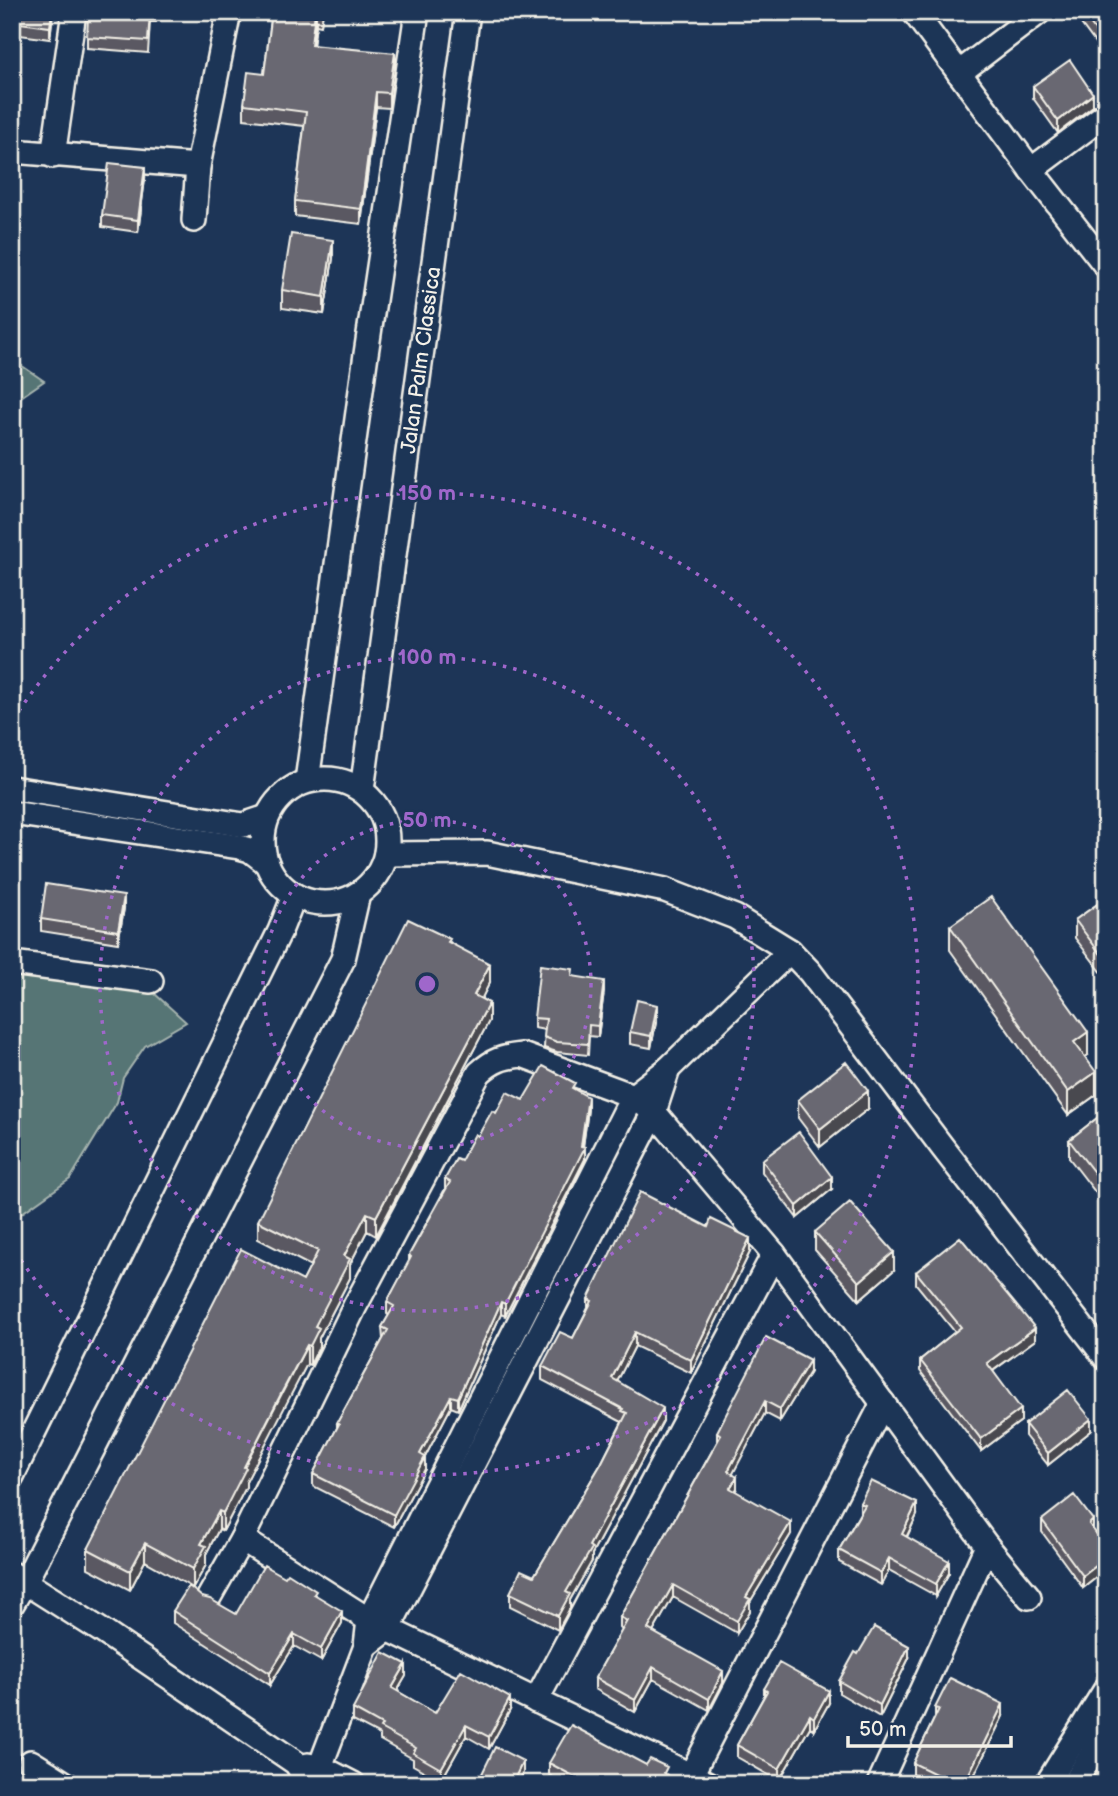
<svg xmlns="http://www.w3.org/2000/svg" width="1118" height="1796" font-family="'Balsamiq Sans',sans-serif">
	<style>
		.green { fill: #567574; stroke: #a5b3ae; stroke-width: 2 }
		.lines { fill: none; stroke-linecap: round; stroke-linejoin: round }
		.minor-casing { stroke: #f4f1e8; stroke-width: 28 }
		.minor { stroke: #1d3557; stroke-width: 23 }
		.wall { fill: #5a5962; stroke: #f4f1e8; stroke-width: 2 }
		.shaded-wall { fill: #4a4950; stroke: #f4f1e8; stroke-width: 2 }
		.building { fill: #696872; stroke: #f4f1e8; stroke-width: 2 }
		.ring { fill: none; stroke: #9f67cb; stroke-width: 3.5; stroke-dasharray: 3.5 7 }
		.labels { text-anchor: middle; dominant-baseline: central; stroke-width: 5; stroke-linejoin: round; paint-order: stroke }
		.street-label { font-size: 21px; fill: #f4f1e8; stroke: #1d3557 }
		.centre { fill: #9f67cb; stroke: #1d3557; stroke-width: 3.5 }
		.ring-label { font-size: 21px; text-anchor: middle; font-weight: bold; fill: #9f67cb; stroke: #1d3557; stroke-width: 5; stroke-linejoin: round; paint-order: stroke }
	</style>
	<rect width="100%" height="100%" fill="#1d3557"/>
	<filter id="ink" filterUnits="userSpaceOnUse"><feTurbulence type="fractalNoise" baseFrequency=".0143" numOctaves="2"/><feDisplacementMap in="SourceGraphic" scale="14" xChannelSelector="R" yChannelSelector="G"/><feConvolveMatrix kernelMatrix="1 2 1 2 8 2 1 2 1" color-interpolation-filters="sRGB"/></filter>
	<g filter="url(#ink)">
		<!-- green -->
		<path class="green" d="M12,359L44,381L12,403Z
			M12,974L155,994L186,1022L145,1046L123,1078L117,1102L70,1179L12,1220Z"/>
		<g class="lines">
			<defs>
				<g id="minor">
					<path d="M914,12L1031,170L1106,266"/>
					<path d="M959,73L1039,12"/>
					<path d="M12,151L198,166"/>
					<path d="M53,156L74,12"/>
					<path d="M1031,170L1106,114"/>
					<path d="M194,220L198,166L229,12"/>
					<circle cx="325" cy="841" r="62"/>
					<path d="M307,781L366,354L417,12"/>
					<path d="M12,788L243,825L267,817"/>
					<path id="s1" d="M362,790L468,12"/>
					<path d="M12,813L239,847L250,850L267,863"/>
					<path d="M386,854L487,853L665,890L735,917L790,951L810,972L943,1148L1106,1358"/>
					<path d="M12,963L151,981"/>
					<path d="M12,1476L280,931L294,896"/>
					<path d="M242,1539L369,1620L709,1784"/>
					<path d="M12,1574L102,1631L296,1763L306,1779L312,1784"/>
					<path d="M209,1597L242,1539L355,1306L479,1073C493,1060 503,1057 522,1055L633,1096L654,1112L774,1254L987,1546L1029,1597"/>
					<path d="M12,1604L25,1582L343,959L358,894"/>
					<path d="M366,1646L388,1629L654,1112L668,1069"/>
					<path d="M536,1701L774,1254"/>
					<path d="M31,1762L66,1784"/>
					<path d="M308,1765L320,1767L353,1784"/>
					<path d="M691,1775L883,1403"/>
					<path d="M312,1784L320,1767L366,1646L369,1620L633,1096L668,1069L790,951"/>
					<path d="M879,1784L987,1546"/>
					<path d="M1047,1784L1106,1689"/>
					<path d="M1074,1784L1106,1730"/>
				</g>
			</defs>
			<!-- minor casing -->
			<use href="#minor" class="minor-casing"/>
			<!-- minor -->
			<use href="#minor" class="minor"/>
		</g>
		<!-- wall -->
		<path class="wall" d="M12,12H53L50,39L13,34L12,41Z
			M106,12H157L156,22H150L148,53L87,48V37L106,18Z
			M272,12H323L321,26L316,25L313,45L395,68L389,108L376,107L361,224L295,216V201L304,126L244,119V104L264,74Z
			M1076,12H1106V37L1096,44L1076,17Z
			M1033,86L1093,106L1058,133L1033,98Z
			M145,179L138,232L102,227V215Z
			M333,258L324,314L282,308V290Z
			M1106,898V978L1075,938V920Z
			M124,908L118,943L41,931V919Z
			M950,926L1088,1055L1085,1057L1096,1095L1068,1115L950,950Z
			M450,942L490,982L481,999L489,1021L376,1236L367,1231L350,1264V1278L319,1338V1347L310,1365L307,1364L282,1410L246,1482V1487L223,1531L219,1529L206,1554V1565L193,1588L145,1561L130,1590L88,1568V1549L303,1281L311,1266L258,1239V1221Z
			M573,976L604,991L598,1037L589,1036L588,1055L557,1052L544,1048L545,1030L534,1028V1018Z
			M657,1017L651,1048L630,1044V1032Z
			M575,1090L588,1109L583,1147L585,1159L505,1316L501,1314L458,1410L451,1407L425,1457V1469L394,1527L313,1486V1474L337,1428V1423L383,1339L382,1327L389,1315L387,1314V1302L409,1262V1255L445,1189V1179L461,1161L496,1113L523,1100Z
			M798,1100L868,1109L820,1147L798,1118Z
			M1106,1111V1206L1069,1158V1140Z
			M762,1160L832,1189L797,1218L762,1172Z
			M815,1232L894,1270L859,1300L815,1250Z
			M750,1252L691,1373L635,1346L617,1381L663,1421L592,1554V1561L570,1600V1608L558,1630L510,1606V1593L534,1576L601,1464L622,1422L542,1380V1366L573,1338L588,1308V1299Z
			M916,1272L1035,1340L993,1371L1021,1421L981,1451L920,1371V1360L955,1332L916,1284Z
			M810,1372L780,1421L765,1413L732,1474L737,1488L735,1491L791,1534L750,1602V1611L737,1633L673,1597L653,1632L723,1683L709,1710L653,1679L635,1712L595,1689V1678L622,1630L620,1628V1617L717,1442V1432Z
			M1025,1424L1091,1431L1048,1465L1025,1436Z
			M860,1503L917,1515L907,1537L949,1573L936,1596L889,1570L881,1585L839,1562V1550L860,1513Z
			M1042,1520L1093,1530L1106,1546V1570L1083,1588L1042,1532Z
			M316,1596L342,1623L321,1661L294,1646L270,1685L173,1623V1611L202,1597L236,1614Z
			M909,1658L880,1717L839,1693V1681Z
			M406,1676L397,1691L435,1713L510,1710L489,1749L466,1736L441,1781L413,1765V1759L380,1740V1735L353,1721V1709Z
			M764,1689L829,1703L814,1730L810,1727L779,1781L737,1757V1745L764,1696Z
			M935,1708L1003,1716L970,1784H931L913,1775V1763L935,1717Z
			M549,1763L646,1765L682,1784H566L549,1775Z"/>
		<!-- shaded-wall -->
		<path class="shaded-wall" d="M52,12H53L50,39V27Z
			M316,12V25L311,59V45Z
			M1106,25V37L1096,44V32Z
			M395,53V68L389,108V93Z
			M376,92V107L361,224V209Z
			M1093,94V106L1058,133V121Z
			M145,167V179L138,232V220Z
			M333,240V258L324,314V297Z
			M124,896V908L118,943V931Z
			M490,964V982L474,1014V995Z
			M604,981V991L598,1037V1026Z
			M489,1003V1021L376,1236V1217Z
			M657,1005V1017L651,1048V1036Z
			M1088,1032V1055L1074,1065V1042Z
			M1096,1072V1095L1068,1115V1092Z
			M868,1091V1109L820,1147V1129Z
			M588,1097V1109L582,1153L585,1147V1159L505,1316V1304L581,1146Z
			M832,1177V1189L797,1218V1206Z
			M367,1213V1231L350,1264V1278L319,1338V1347L310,1365V1346L315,1326L344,1256Z
			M750,1238V1252L691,1373V1360Z
			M894,1252V1270L859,1300V1282Z
			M501,1302V1314L458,1410V1398Z
			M1035,1328V1340L987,1375V1363Z
			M635,1332V1346L612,1392V1378Z
			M307,1345V1364L246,1482V1487L223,1531V1513L244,1467Z
			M810,1360V1372L780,1421V1409Z
			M451,1396V1407L425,1457V1469L394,1527V1515L420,1454Z
			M765,1401V1413L728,1483V1471Z
			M663,1408V1421L592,1554V1561L570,1600V1608L558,1630V1616L566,1592L589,1546Z
			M1021,1409V1421L981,1451V1439Z
			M1091,1419V1431L1048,1465V1453Z
			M737,1477V1488L730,1500V1488Z
			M917,1503V1515L902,1546V1534Z
			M219,1511V1529L206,1554V1565L193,1588V1569L201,1544Z
			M1093,1520V1532L1089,1524Z
			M791,1522V1534L750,1602V1611L737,1633V1621L746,1597Z
			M145,1543V1561L130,1590V1571Z
			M889,1558V1570L881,1585V1573Z
			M1106,1558V1570L1083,1588V1576Z
			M949,1561V1573L936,1596V1584Z
			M673,1585V1597L648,1641V1629Z
			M342,1611V1623L321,1661V1649Z
			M294,1634V1646L270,1685V1673Z
			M909,1646V1658L880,1717V1705Z
			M406,1664V1676L392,1700V1688Z
			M653,1667V1679L635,1712V1700Z
			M723,1671V1683L709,1710V1699Z
			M829,1691V1703L814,1730V1718Z
			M510,1698V1710L489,1749V1737Z
			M1003,1704V1716L970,1784H964Z
			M810,1715V1727L779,1781V1769Z
			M466,1725V1736L441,1781V1769Z
			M523,1761V1773L517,1784H512Z"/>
		<!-- building -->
		<path class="building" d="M12,12H52L50,27L13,22L12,29Z
			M106,12H150L148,41L87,37L88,17L106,18Z
			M272,12H315L311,45L395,53L389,93L376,92L361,209L295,201L306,112L244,104L248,72L264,74Z
			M1081,12H1106V25L1096,32Z
			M1070,60L1093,94L1058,121L1033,86Z
			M109,163L145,167L138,220L102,215Z
			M291,234L333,240L324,297L282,290Z
			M46,884L124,896L118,931L41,919Z
			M991,897L1088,1032L1074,1042L1096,1072L1068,1092L950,926Z
			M1106,898V961L1075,920Z
			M408,919L450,939L448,942L490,964L474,995L489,1003L376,1217L367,1213L344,1256L350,1259L315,1326L319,1328L310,1346L307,1345L282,1392L244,1467L246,1468L223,1513L219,1511L201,1544L206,1546L193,1569L145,1543L130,1571L88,1549L241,1249L303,1281L318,1251L258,1221Z
			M540,965L573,969L572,976L604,981L598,1026L589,1025L588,1044L557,1042L544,1037L546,1019L534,1018Z
			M637,1000L657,1005L651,1036L630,1032Z
			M846,1062L868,1091L820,1129L798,1100Z
			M543,1066L575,1083L572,1088L588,1097L581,1146L585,1147L505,1304L501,1302L458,1398L451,1396L420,1454L425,1457L394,1515L313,1474L339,1424L337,1423L388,1330L382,1327L394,1306L387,1302L411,1257L409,1255L450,1182L445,1179L456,1159L461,1161L475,1134L478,1136L492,1111L496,1113L507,1092L523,1100Z
			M1106,1111V1188L1069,1140Z
			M799,1132L832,1177L797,1206L762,1160Z
			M640,1192L708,1227L711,1219L750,1238L691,1360L635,1332L612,1378L663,1408L589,1546L592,1548L566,1592L570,1594L558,1616L510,1593L521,1570L534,1576L601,1464L627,1413L622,1411L623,1409L542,1366L560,1332L573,1338L592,1301L588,1299Z
			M850,1202L894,1252L859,1282L815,1232Z
			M960,1237L1035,1328L987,1363L1021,1409L981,1439L920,1360L961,1327L916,1272Z
			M766,1337L810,1360L780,1409L765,1401L728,1471L737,1477L730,1488L791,1522L746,1597L750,1599L737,1621L673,1585L648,1629L723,1671L709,1699L653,1667L635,1700L595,1678L627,1621L620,1617L721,1435L717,1432Z
			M1068,1390L1091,1419L1048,1453L1025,1424Z
			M871,1481L917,1503L902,1534L949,1561L936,1584L889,1558L881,1573L839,1550L865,1505L860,1503Z
			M1074,1495L1093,1520L1089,1524L1106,1546V1558L1083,1576L1042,1520Z
			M264,1565L285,1577L288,1573L316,1591L314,1594L342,1611L321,1649L294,1634L270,1673L173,1611L189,1586L202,1597L210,1599L236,1614Z
			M874,1627L909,1646L880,1705L839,1681L855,1652L858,1654Z
			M383,1652L406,1664L392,1688L435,1713L461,1670L510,1698L489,1737L466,1725L441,1769L413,1753L416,1748L380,1728L382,1725L353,1709Z
			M779,1663L829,1691L814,1718L810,1715L779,1769L737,1745L767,1691L764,1689Z
			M950,1678L1003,1704L964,1784H956L913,1763L939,1709L935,1708Z
			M571,1725L646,1765L650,1759L667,1767L664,1773L682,1784H588L549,1763Z
			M495,1747L523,1761L512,1784H477Z"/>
	</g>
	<!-- distance rings -->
	<g class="ring">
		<circle cx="427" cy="984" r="164"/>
		<circle cx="427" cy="984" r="327"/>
		<path d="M13 720A491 491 0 1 1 13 1248"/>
	</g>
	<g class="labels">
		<!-- street labels -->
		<g class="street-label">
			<text stroke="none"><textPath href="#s1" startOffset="434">Jalan Palm Classica</textPath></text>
		</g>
	</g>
	<circle cx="427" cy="984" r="10" class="centre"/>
	<g class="ring-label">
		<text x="427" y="500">150 m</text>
		<text x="427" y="664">100 m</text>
		<text x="427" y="827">50 m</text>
	</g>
	<!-- margin -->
	<rect width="1118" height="1796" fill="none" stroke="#1d3557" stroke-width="42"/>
	<rect x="21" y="21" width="1076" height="1754" fill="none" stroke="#f4f1e8" stroke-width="2.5" filter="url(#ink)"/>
	<!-- scale -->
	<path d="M848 1736v10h163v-10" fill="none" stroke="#f4f1e8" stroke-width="3.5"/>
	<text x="859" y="1736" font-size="21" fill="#f4f1e8" stroke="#1d3557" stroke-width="5" paint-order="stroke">50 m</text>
</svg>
